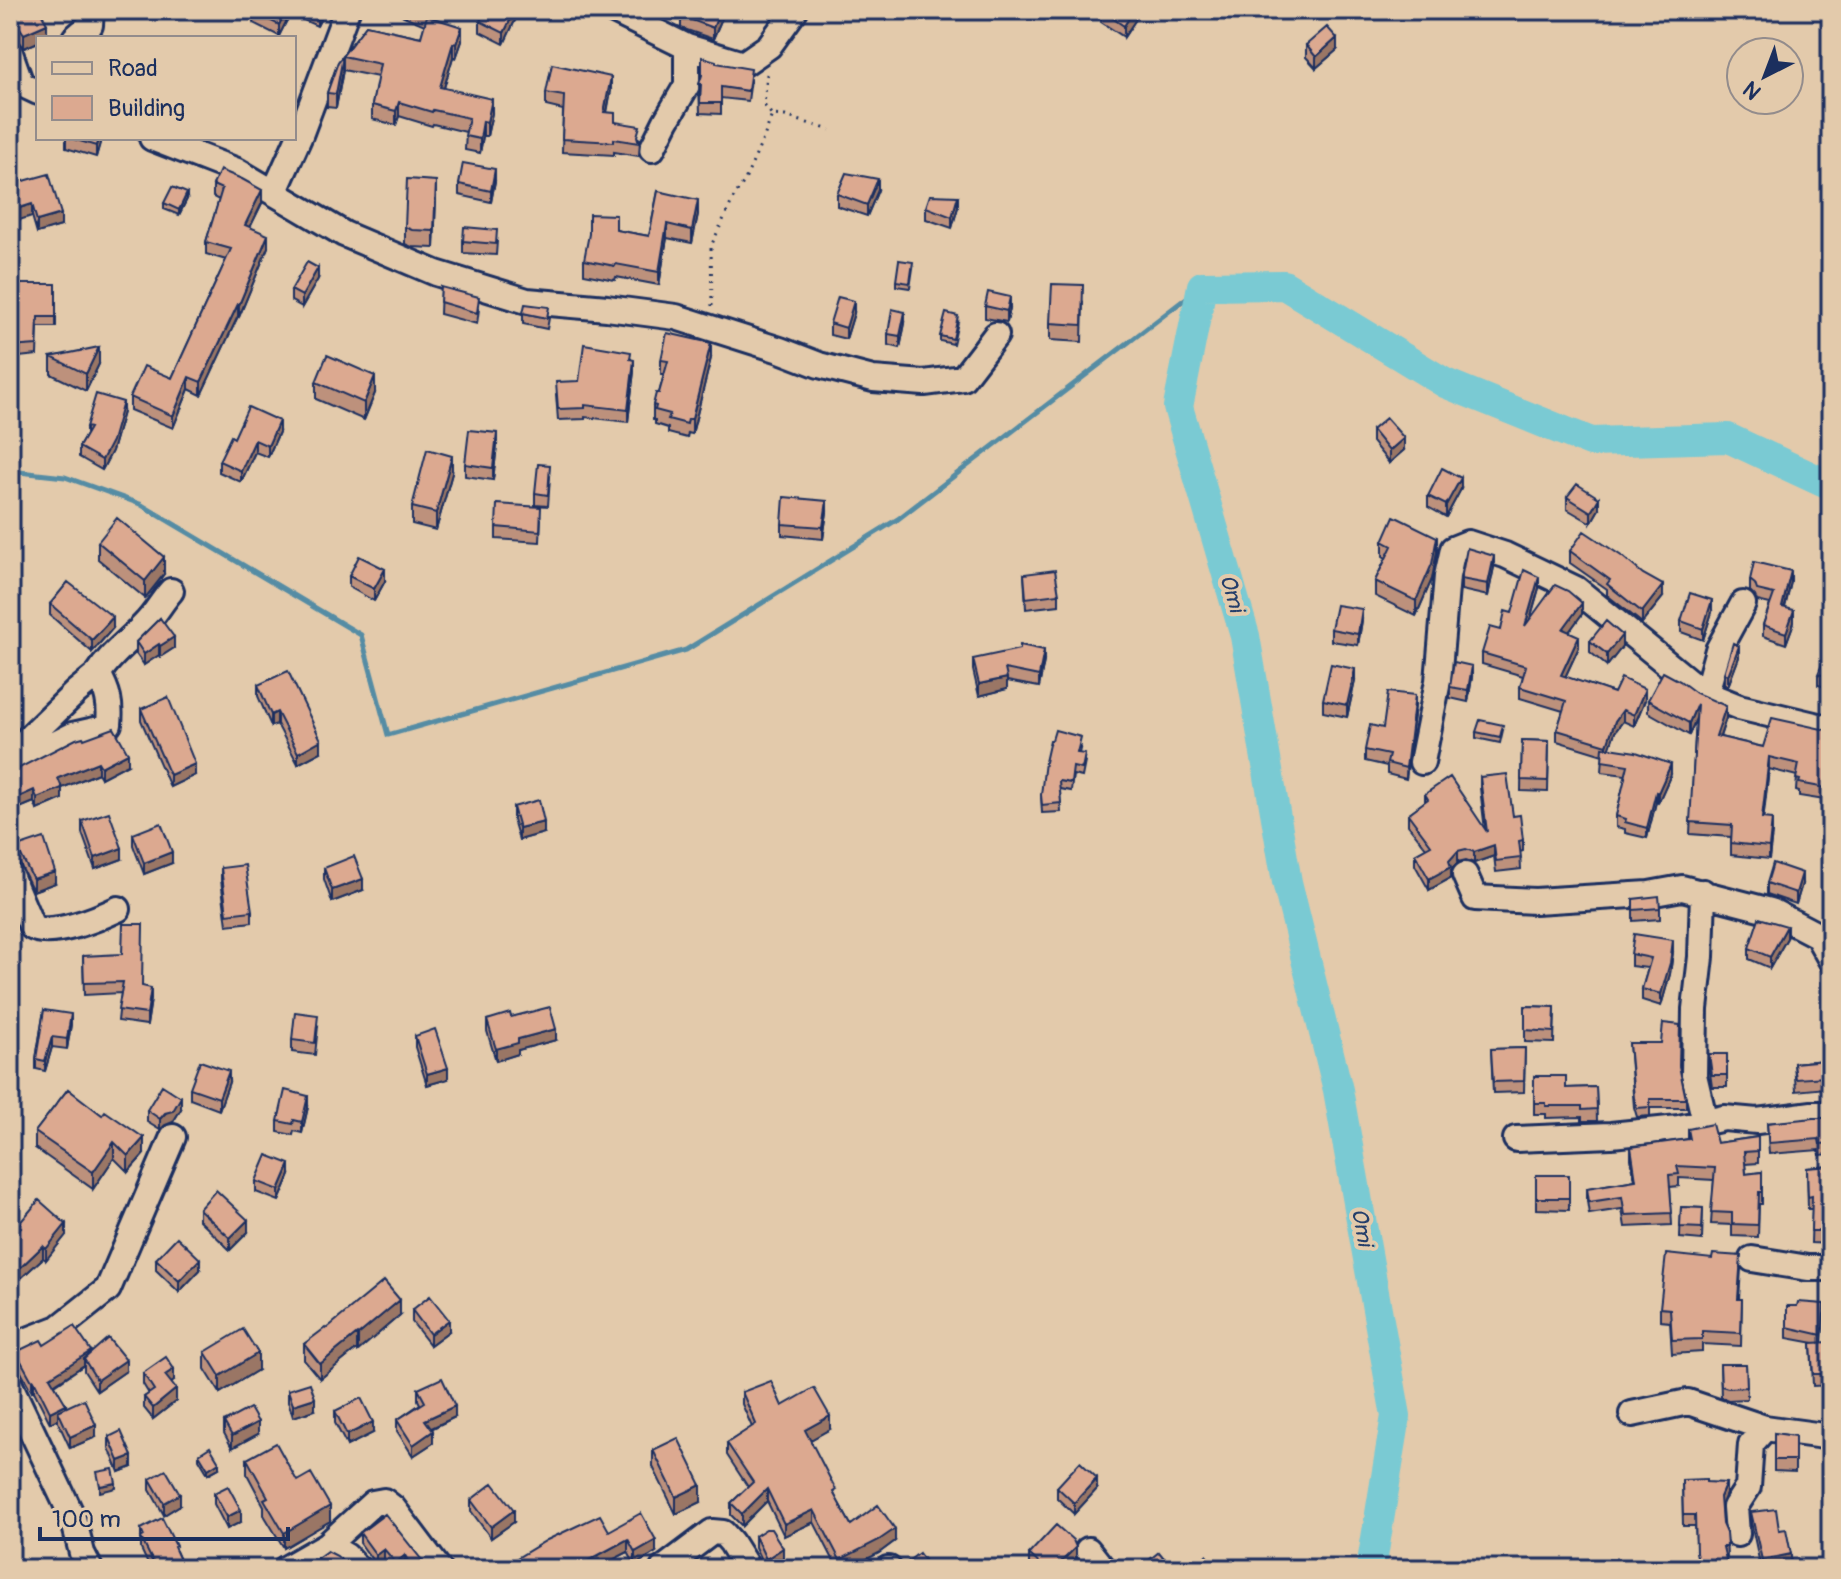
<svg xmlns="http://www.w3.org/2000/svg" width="1841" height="1579" font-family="Pangolin,sans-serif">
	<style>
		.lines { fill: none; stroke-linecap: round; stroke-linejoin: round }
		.stream { stroke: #548ca4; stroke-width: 5 }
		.river { stroke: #7acad3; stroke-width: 30 }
		.minor-casing { stroke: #1b2f5e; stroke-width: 30 }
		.path { stroke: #1b2f5e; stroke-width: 3; stroke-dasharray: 2 6; stroke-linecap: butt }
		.minor { stroke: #e3caab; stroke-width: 24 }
		.wall { fill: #bd917c; stroke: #1b2f5e; stroke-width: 2 }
		.shaded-wall { fill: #9a7665; stroke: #1b2f5e; stroke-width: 2 }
		.building { fill: #dca990; stroke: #1b2f5e; stroke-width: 2 }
		.labels { text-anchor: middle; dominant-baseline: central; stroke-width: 8; stroke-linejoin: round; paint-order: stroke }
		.water-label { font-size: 22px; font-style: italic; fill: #243e6a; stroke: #e3caab }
	</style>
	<rect width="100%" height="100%" fill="#e3caab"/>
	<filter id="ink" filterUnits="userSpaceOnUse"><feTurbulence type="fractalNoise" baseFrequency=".0125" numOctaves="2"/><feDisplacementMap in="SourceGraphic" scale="16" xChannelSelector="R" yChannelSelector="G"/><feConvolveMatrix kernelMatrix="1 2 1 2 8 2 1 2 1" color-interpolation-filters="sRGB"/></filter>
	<g filter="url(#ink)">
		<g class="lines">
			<!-- stream -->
			<path class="stream" d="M10,471L65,477L140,504L361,635L388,735L686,650L898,519L1202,286"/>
			<!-- river -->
			<path class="river" d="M1371,1569L1396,1416L1338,1090L1287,882L1245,636L1178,407L1202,286L1284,285L1445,383L1591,442L1728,438L1831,486"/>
			<defs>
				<path id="minor" d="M612,10L687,47L743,64L769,46L795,10
					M75,38L90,25L91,10
					M10,53L21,84L38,92
					M152,138L237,171L344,234L436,273L527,301L607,308L676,317L780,350L819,365L873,379L924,383L963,378L996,335
					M652,149L666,121L687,85V47
					M274,193L300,135L347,10
					M1706,693L1718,650L1743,604
					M10,756L76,692L98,674
					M1422,762L1438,681L1447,576L1453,549L1468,543L1505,555L1576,589L1702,692L1739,707L1831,729
					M10,767L73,735L104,728L109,724C111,704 108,691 98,674C111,653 131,640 147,622C156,613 162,601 171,591
					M10,875L32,927C51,938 99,918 118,909
					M1465,875L1475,898L1535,901L1649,894L1682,888L1771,911L1817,935L1831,960
					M1703,892L1701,957L1695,1009L1694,1075L1705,1122
					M1516,1139L1611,1135L1679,1128L1724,1118L1757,1121L1812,1114H1831
					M1752,1259L1808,1268H1831
					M10,1347L59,1328L108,1289L173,1137
					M10,1385L73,1518L82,1553L90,1569
					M1632,1414L1688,1402L1765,1428L1831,1437
					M1737,1534L1735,1507L1748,1487L1751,1444L1765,1428
					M327,1545L346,1556L358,1569
					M1088,1550L1103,1569
					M285,1569L327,1545L373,1503L384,1501L393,1508L439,1569
					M663,1569L712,1532L723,1533L731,1542L748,1569
					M888,1569H889"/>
			</defs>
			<!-- minor casing -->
			<use href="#minor" class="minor-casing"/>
			<!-- path -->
			<path class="path" d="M767,74L764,105L772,115L785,116L830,130
				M712,306L711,246L734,197L745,180L764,137L772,115"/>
			<!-- minor -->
			<use href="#minor" class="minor"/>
		</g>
		<!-- wall -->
		<path class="wall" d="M10,10L47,38H38V42L24,48L20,42L13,38L10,39Z
			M219,10H232L230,14Z
			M254,10H325L317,26L290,14L279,36L253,23Z
			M399,10H436L433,17L462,41L456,58L453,57L444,88L492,113L487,136H483L480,153L465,150L466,132L433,124L432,126L399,116L396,125L372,119V105L378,77L343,70L336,108L327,107V93L338,62L366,25L421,37L425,25L399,14Z
			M518,10V14L504,44L480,32V21Z
			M722,10V18L713,39L681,28V16Z
			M820,10H835L833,15Z
			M1101,10H1140V13L1124,37L1101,22Z
			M1306,45L1337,50L1316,68L1306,57Z
			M716,63L751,79L748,101L721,98V114L700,113L699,84Z
			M611,90L607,113L615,122L640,139L639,156L614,152V155L562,152L563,110L546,106V93Z
			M66,138H101L96,157L66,148Z
			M495,181L491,202L459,195V184Z
			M13,184L61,226L37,233L32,216Z
			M213,185L262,203L250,227L268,247L239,317L238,316L201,395L189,389L173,428L130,410V397L172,378L226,260L206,254V242L219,200L213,197Z
			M878,190L867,216L837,206V194Z
			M658,191L698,214L692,243L667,238L659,285L616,277L615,280L584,274V260L616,230L649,236Z
			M436,198L434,248L412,247L405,244V227Z
			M187,199L179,215L164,209V203Z
			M926,207H958L952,228L926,219Z
			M463,241H497L496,255L463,253Z
			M913,268L910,288L896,286V281Z
			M318,279L302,307L291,301V290Z
			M56,284V327H38L37,355L10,358V287Z
			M441,287L479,309L477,324L440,314Z
			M1083,302L1082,342L1050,340V323Z
			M985,306L1010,308L1007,322L985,318Z
			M523,313L549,318L547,329L523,324Z
			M854,313L846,339L830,335V323Z
			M958,322L953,344L940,341V336Z
			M905,323L900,348L888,345V334Z
			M51,357L99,364L86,391L51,374Z
			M711,358L692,434L688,433L687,438L668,433V428L655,424V420H653V405L659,393L664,374H661V360Z
			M631,359L634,371L628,422L585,417V419L558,420L556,394L579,381Z
			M316,382L375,393L364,420L316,399Z
			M123,412L112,451L102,470L79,457V447L86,435V427Z
			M1372,430L1404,450L1389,463L1372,442Z
			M279,432L268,457L255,452L241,482L219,472V461L234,438Z
			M497,445L493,480L465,476V464Z
			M452,473L436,530L412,524V507Z
			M550,477L548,506L535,505V493Z
			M1461,489L1446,517L1428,507V496Z
			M1567,497L1599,509L1591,523L1567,509Z
			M827,512L823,539L782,535V524Z
			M541,519L540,542L496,539V527Z
			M1383,541L1437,551L1432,579L1416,616L1375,596V581L1386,558L1383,556Z
			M98,542L164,574L145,598L98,559Z
			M1570,551L1663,597L1642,623L1607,595V589L1570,563Z
			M1494,567L1488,596L1461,590V579Z
			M1024,574L1059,594V605L1026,609Z
			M349,576L385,581L374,601L349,587Z
			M1750,580L1791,582L1785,608L1794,622L1786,644L1763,636V625L1770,604L1757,601L1755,596L1750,591Z
			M1539,588L1530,619L1582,614L1569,632L1579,647L1565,677L1614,693L1645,700L1634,726L1623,721L1615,732L1609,748L1671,774L1658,803L1656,802L1647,838L1625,833V829L1616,827V816L1626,775L1602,772L1603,755L1557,741V730L1563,711L1520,698V687L1523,676L1482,664V653L1501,630L1512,613Z
			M50,604L113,628L92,652L50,615Z
			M1712,612L1703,640L1681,632V621Z
			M160,618L174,648L160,657L159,655L144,665L136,654V642Z
			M1362,620L1358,645L1331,641V629Z
			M1590,641L1622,647L1607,666L1590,652Z
			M1739,657L1728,686L1724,684V673Z
			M973,659L1044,661L1039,687L1007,681V689L979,696L973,670Z
			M1831,659V688L1818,685V674Z
			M1472,677L1468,702L1450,698V687Z
			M1355,681L1347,717L1323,712V700Z
			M258,685L321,752L298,764L277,724L271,726L258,696Z
			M1648,700L1726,718L1720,737L1763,747L1831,731V801L1799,796V792L1796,791L1797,776L1769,769L1763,818L1772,832L1769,859L1731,855V837L1690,834L1696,718L1689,735L1648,712Z
			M1415,706L1406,779L1387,774V766L1365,761V750L1383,728Z
			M141,709L195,775L170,787L141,720Z
			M1503,730L1500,743L1476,738V732Z
			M84,739L128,764L101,778L98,773L62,788V799L37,810L34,802L10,812Z
			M1522,740L1549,741L1548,792L1521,791Z
			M1081,745L1079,753L1085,762L1082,777L1073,775L1071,791L1060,789L1061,812L1042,813L1041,795Z
			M1480,777L1513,816L1523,840V851L1520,852L1521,869L1496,872L1494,856L1474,863L1466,860L1458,862L1451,870V878L1429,890L1415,865V854L1426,848L1408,825V814L1425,802V794L1485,830L1480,788Z
			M513,807L544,833L519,840L513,819Z
			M82,821L122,859L95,869L82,833Z
			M133,834L172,863L144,874L133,845Z
			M17,847L55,883L33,891L17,858Z
			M221,868L252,911V922L227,925L221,880Z
			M324,868L363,890L332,902L324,879Z
			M1767,883L1802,884L1796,904L1767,894Z
			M1633,899L1660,908V919L1633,921Z
			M1787,938L1770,968L1749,959V948Z
			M1673,952L1670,974L1661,1006L1642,1000V989L1648,968L1631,966V954Z
			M83,956L142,986L151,999L147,1025L118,1021L121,993L84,995Z
			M1525,1006L1555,1007L1554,1043L1525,1042Z
			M44,1010L71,1024L67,1049L52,1047L45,1071L36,1069V1059Z
			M511,1017L556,1040L518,1050V1054L496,1061L487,1031V1020Z
			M318,1026L315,1055L292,1052V1040Z
			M415,1036L448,1079L427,1085L415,1047Z
			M1629,1043L1679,1067L1686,1099V1108H1650V1116L1637,1117L1634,1107Z
			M1525,1048L1524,1092L1493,1093L1491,1049Z
			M1831,1049V1096H1827L1826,1088L1796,1091L1794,1063L1824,1060V1050Z
			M1709,1054H1727V1087H1712L1709,1066Z
			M1534,1076L1566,1088L1596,1087L1597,1121H1582V1117L1546,1118V1114H1534Z
			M229,1082L219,1110L190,1099V1088Z
			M68,1089L144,1154L128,1172L114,1158L93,1189L35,1148V1132Z
			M308,1107L302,1133L294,1131L293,1135L278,1132V1121Z
			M181,1109L173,1122L165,1125L160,1130L147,1122V1110Z
			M1831,1118V1154L1820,1155L1819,1150L1769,1154L1767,1123Z
			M1688,1129L1717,1143L1758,1137V1163L1745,1164L1746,1174L1762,1172V1204H1759L1758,1237L1732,1236V1225L1711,1224L1714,1180L1679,1178V1186L1670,1187L1672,1225L1625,1227L1622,1209L1589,1214L1587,1201V1188L1635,1180L1631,1159V1147L1688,1139Z
			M1831,1166V1244L1811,1243L1812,1209H1808L1807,1168Z
			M290,1175L279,1201L256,1192V1181Z
			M1536,1175H1569V1210L1536,1209Z
			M1681,1207L1703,1208L1702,1240L1680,1238Z
			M199,1209L248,1232L230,1250L199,1220Z
			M18,1225L66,1235L46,1260L43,1258L20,1279Z
			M156,1259L200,1270L179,1292L156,1270Z
			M1741,1269L1739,1299H1742L1741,1346L1702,1344V1352L1672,1354L1670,1322L1660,1321V1308Z
			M1787,1306L1824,1314L1822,1343L1831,1342V1385L1813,1386L1811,1343H1814L1787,1338Z
			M412,1310L449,1331L430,1345L412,1322Z
			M400,1315L358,1351L357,1349L320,1379L304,1360V1344L326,1329Z
			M44,1345L91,1354L126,1371L97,1391L84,1371V1365L55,1385L66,1407L96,1437L70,1448L58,1422V1419L50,1423L34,1391L32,1392L16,1363V1352Z
			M205,1352L258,1370L220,1393L205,1369Z
			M1720,1364H1746L1747,1399L1728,1400L1721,1397Z
			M143,1373L174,1381L171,1383L176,1401L153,1419L144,1408V1397L149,1394L143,1384Z
			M418,1389L455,1417L431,1429L433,1443L413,1456L397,1431V1420L420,1404L418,1400Z
			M288,1390L315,1410L293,1417L288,1401Z
			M742,1392L782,1406L830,1429L810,1440L836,1498L851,1525L895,1541L879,1553L847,1569H838L814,1522L784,1536L767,1501L742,1526L731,1515V1503L748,1487L727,1455V1443L752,1427L742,1404Z
			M335,1411L373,1433L347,1446L335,1423Z
			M224,1422L258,1434L232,1448L224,1433Z
			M1774,1433L1795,1436V1472L1774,1471Z
			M109,1437L132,1467L119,1472L109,1448Z
			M653,1450L701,1502L676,1514L653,1467Z
			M199,1454L219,1468L208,1474L199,1459Z
			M247,1459L297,1481L330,1521L284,1548L264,1515V1506L247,1474Z
			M150,1479L180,1505L164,1515L150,1490Z
			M1682,1480L1706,1482L1726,1494L1721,1506L1722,1524L1726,1533L1727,1558H1726L1727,1569H1698L1695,1526H1683Z
			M1057,1487L1097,1489L1074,1514L1057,1498Z
			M214,1493L241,1522L227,1529L214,1504Z
			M471,1500L514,1522L491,1538L471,1511Z
			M1751,1512L1779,1530L1791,1564L1761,1569L1751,1522Z
			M141,1529L176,1551L184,1569H146V1565L148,1564L141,1549Z
			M609,1531L656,1552L635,1565L628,1552L595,1569H499Z
			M360,1533L429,1569H407L405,1565L401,1569H393L384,1559L376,1565L360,1543Z
			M755,1536L783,1559L767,1569H765L755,1547Z
			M1029,1554L1076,1558L1065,1569H1033L1029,1566Z
			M317,1558L350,1569H317Z"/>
		<!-- shaded-wall -->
		<path class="shaded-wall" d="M286,10H290V14L279,36V25Z
			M319,10H325L317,26V15Z
			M431,10H436L429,26V15Z
			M515,10H518V14L504,44V33Z
			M720,10H722V18L713,39V28Z
			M1134,10H1140V13L1124,37V26Z
			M47,24V38H38V42L24,48V34Z
			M462,27V41L456,58V44Z
			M1337,38V50L1316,68V57Z
			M453,43V57L440,101V87Z
			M343,56V70L336,108V94Z
			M611,77V90L604,126V112Z
			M492,99V113L487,136V122Z
			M399,102V116L396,125V111Z
			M483,121V136L480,153V139Z
			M98,138H101V140L96,157V146Z
			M495,169V181L491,202V191Z
			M878,179V190L867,216V205Z
			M436,181V198L434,248V231Z
			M262,190V203L245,238V225Z
			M187,193V199L179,215V210Z
			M958,196V207L952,228V217Z
			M698,200V214L692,243V230Z
			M32,204V216L10,223V211Z
			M61,214V226L37,233V221Z
			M667,224V238L659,285V272Z
			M268,235V247L239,317V305Z
			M318,268V279L302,307V296Z
			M1010,297V308L1007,322V311Z
			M854,301V313L846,339V328Z
			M238,304V316L201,395V382Z
			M905,312V323L900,348V336Z
			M711,343V358L692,434V419Z
			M99,347V364L86,391V374Z
			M634,360V371L628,422V410Z
			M375,376V393L364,420V403Z
			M189,377V389L173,428V416Z
			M19,393V404L10,406V395Z
			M123,402V412L112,451L102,470V460Z
			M279,421V432L268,457V446Z
			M497,433V445L493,480V468Z
			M1404,438V450L1389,463V451Z
			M255,440V452L241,482V471Z
			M452,456V473L436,530V513Z
			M1461,478V489L1446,517V505Z
			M1599,498V509L1591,523V512Z
			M827,501V512L823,539V527Z
			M1437,537V551L1432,579L1416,616V601Z
			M1494,556V567L1488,596V584Z
			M164,557V574L145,598V581Z
			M385,569V581L374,601V589Z
			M1791,571V582L1782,618V607Z
			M1539,577V588L1525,637V626Z
			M1663,585V597L1642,623V612Z
			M1712,600V612L1703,640V629Z
			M1582,603V614L1563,640V629Z
			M1362,609V620L1358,645V634Z
			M1794,610V622L1786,644V633Z
			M113,617V628L92,652V640Z
			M1622,635V647L1607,666V654Z
			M1579,636V647L1561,686V675Z
			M174,637V648L160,657V646Z
			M159,644V655L144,665V654Z
			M1739,646V657L1728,686V675Z
			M1044,650V661L1039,687V676Z
			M1472,666V677L1468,702V690Z
			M1355,669V681L1347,717V705Z
			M1007,678V689L979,696V684Z
			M1645,689V700L1634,726V715Z
			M1415,695V706L1406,779L1407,748Z
			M1697,704V716L1689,735V723Z
			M1726,706V718L1716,748V736Z
			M1623,710V721L1615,732L1607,756V745L1615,721Z
			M277,712V724L271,726V715Z
			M15,715V730L10,735V720Z
			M321,740V752L298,764V753Z
			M128,753V764L101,778V767Z
			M1769,757V769L1762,831V818Z
			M98,762V773L62,788V799L37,810V798L58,778Z
			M195,764V775L170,787V775Z
			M1671,764V774L1658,803V793Z
			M34,790V802L10,812V801Z
			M1656,792V802L1647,838V828Z
			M1772,819V832L1769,859V847Z
			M544,822V833L519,840V828Z
			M1494,845V856L1474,863V852Z
			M122,848V859L95,869V858Z
			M1458,851V862L1451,870V878L1429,890V879Z
			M172,852V863L144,874V863Z
			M55,872V883L33,891V879Z
			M1802,873V884L1796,904V893Z
			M363,879V890L332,902V890Z
			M1787,926V938L1770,968V957Z
			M1673,940V952L1670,974L1661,1006V994Z
			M151,988V999L147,1025V1014Z
			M71,1014V1024L67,1049V1039Z
			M556,1029V1040L518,1050V1054L496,1061V1049L518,1039Z
			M52,1037V1047L45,1071V1061Z
			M448,1068V1079L427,1085V1074Z
			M229,1071V1082L219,1110V1098Z
			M308,1096V1107L302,1133V1122Z
			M181,1097V1109L173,1122L165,1125L160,1130V1119Z
			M144,1138V1154L128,1172V1156Z
			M114,1142V1158L93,1189V1172Z
			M290,1164V1175L279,1201V1190Z
			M248,1220V1232L230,1250V1238Z
			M66,1224V1235L46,1260V1249Z
			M43,1246V1258L20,1279V1268Z
			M200,1259V1270L179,1292V1281Z
			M19,1265V1276L10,1285V1273Z
			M400,1300V1315L358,1351V1335Z
			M449,1320V1331L430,1345V1334Z
			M357,1334V1349L320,1379V1364Z
			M91,1351V1361L84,1359V1365L50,1387V1377Z
			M258,1353V1370L220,1393V1376Z
			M126,1360V1371L97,1391V1380Z
			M174,1369V1381L165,1387V1375Z
			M34,1380V1391L32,1392V1381Z
			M176,1389V1401L153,1419V1408Z
			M315,1398V1410L293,1417V1405Z
			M66,1404V1415L58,1411V1419L50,1423V1412Z
			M455,1406V1417L425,1431V1420Z
			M830,1416V1429L805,1443V1430Z
			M258,1422V1434L232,1448V1436Z
			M373,1422V1433L347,1446V1435Z
			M96,1425V1437L70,1448V1437Z
			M433,1431V1443L413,1456V1445Z
			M132,1456V1467L119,1472V1461Z
			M219,1462V1468L208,1474V1469Z
			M1097,1478V1489L1074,1514V1503Z
			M116,1483V1488L100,1492V1486Z
			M1726,1483V1494L1720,1508V1497Z
			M701,1485V1502L676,1514V1497Z
			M767,1489V1501L742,1526V1514Z
			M180,1494V1505L164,1515V1503Z
			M330,1506V1521L284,1548V1533Z
			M241,1510V1522L227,1529V1517Z
			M514,1510V1522L491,1538V1527Z
			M814,1510V1522L784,1536V1524Z
			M895,1529V1541L879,1553L847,1569H840V1560Z
			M628,1539V1552L595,1569H582V1564Z
			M656,1540V1552L635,1565V1552Z
			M1076,1547V1558L1065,1569H1054Z
			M783,1548V1559L766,1569V1559Z
			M384,1549V1559L376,1565V1555Z
			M1791,1554V1564L1762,1569V1560Z
			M405,1555V1565L401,1569H396V1563Z
			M1727,1564V1569H1705Z"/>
		<!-- building -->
		<path class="building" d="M10,10H40L47,24L24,34L20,28L13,24L10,25Z
			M254,10H286L279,25L253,12Z
			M306,10H319L317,15Z
			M417,10H431L429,15Z
			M485,10H515L504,33L480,21Z
			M684,10H720L713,28L681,16Z
			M1101,10H1134L1124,26Z
			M427,16L462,27L456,44L453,43L440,87L492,99L487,122L483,121L480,139L465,136L469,118L433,110L432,112L399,102L396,111L372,105L380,64L343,56L336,94L327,93L338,62L366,25L421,37Z
			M1327,27L1337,38L1316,57L1306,45Z
			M702,57L716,61V63L751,69L748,91L721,87V103H700L701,84H699L702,75Z
			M552,64L611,77L604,112L615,113V122L640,126L637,136L639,143L614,139V142L562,139L564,96L546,93Z
			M70,138H98L96,146Z
			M463,163L495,169L491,191L459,184Z
			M220,170L242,179L262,190L245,225L268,235L239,305L238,304L201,382L189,377L173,416L130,397L144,366L172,378L231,249L206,242L222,189L213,185Z
			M846,173L878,179L867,205L837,194Z
			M49,174L61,214L37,221L32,204L10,211V176L13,184Z
			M407,179L436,181L434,231L412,230L405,227Z
			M172,187L187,193L179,210L164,203Z
			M658,191L698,200L692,230L667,224L659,272L616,264L615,266L584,260L589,234V214L616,215V230L649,236Z
			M930,195L958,196L952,217L926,207Z
			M464,227L497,230L496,244L463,241Z
			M899,260L913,262L910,283L896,281Z
			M307,262L318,268L302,296L291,290Z
			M15,284H56V317H38L37,345L10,347V287L15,286Z
			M1052,284L1083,285L1082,325L1050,323Z
			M441,287L479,297L477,313L440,302Z
			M988,292L1010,297L1007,311L985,306Z
			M838,297L854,301L846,328L830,323Z
			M525,304L549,307L547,318L523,313Z
			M892,309L905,312L900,336L888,334Z
			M946,313L958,316L953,339L940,336Z
			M667,333L711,343L692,419H688L687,424L668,419L670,414L655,410L656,406L653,405L656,393H659L668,361L661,360Z
			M584,344L631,352L630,359L634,360L628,410L585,405V408L558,409L556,382L579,381Z
			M99,347L86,374L51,357Z
			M327,355L375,376L364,403L316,382Z
			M15,370L19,393L10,395V371Z
			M96,394L123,402L112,441L102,460L79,447L90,428L86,427Z
			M248,407L279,421L268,446L255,440L241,471L219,461L231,436L234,438Z
			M1386,418L1404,438L1389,451L1372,430Z
			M469,430L497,433L493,468L465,464Z
			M427,449L452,456L436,513L412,507Z
			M538,464L550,465L548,495L535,493Z
			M1442,468L1461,478L1446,505L1428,496Z
			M1577,484L1599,498L1591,512L1567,497Z
			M784,497L827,501L823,527L782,524Z
			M497,504L541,507L540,531L496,527Z
			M1394,516L1437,537L1432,564L1416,601L1375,581L1392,546L1383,541Z
			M117,518L164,557L145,581L98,542Z
			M1584,531L1623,557L1643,574L1663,585L1642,612L1607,584L1610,580L1570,551Z
			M1467,548L1494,556L1488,584L1461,579Z
			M359,556L385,569L374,589L349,576Z
			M1754,562L1791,571L1782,607L1794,610L1786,633L1763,625L1774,594L1757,590L1755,584L1750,580Z
			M1055,570L1059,594L1026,598L1024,574Z
			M1524,570L1539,577L1525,626L1555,585L1568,591L1582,603L1563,629L1579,636L1561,675L1614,693L1621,678L1645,689L1634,715L1623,710L1615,721L1607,745L1557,730L1566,701L1520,687L1526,666L1482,653L1490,627L1501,630L1505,611L1512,613Z
			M68,582L113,617L92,640L50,604Z
			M1690,593L1712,600L1703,629L1681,621Z
			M1336,605L1362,609L1358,634L1331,629Z
			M160,618L174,637L160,646L159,644L144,654L136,642Z
			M1606,621L1622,635L1607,654L1590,641Z
			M1733,643L1739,646L1728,675L1724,673Z
			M1020,645L1044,650L1039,676L1005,669L1007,678L979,684L973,659L1020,649Z
			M1825,657L1831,659V677L1818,674Z
			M1454,662L1472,666L1468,690L1450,687Z
			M1331,664L1355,669L1347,705L1323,700Z
			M288,671L321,740L298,753L277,712L271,715L258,685Z
			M1663,672L1680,681L1696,693L1726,706L1716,736L1763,747L1772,718L1831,731V789L1799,783L1800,780L1796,779L1799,764L1769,757L1762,818L1772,819L1769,847L1731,843L1732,825L1690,822L1697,704L1689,723L1648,700Z
			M1388,692L1415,695L1406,768L1387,763L1389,755L1365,750L1370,725L1383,728Z
			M168,697L195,764L170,775L141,709Z
			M10,707L15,715L10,720Z
			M1480,720L1503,725L1500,737L1476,732Z
			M114,728L128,753L101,767L98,762L58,778L62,788L37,798L34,790L10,801V777L21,767L76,739L83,737L84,739Z
			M1055,730L1081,737L1077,753L1085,754L1082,769L1073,767L1071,783L1059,781L1061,803L1042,805L1041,795L1045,762L1050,740H1052Z
			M1522,740L1549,741L1548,781L1521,780Z
			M1603,747L1636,752L1671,764L1658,793L1656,792L1647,828L1625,822L1626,819L1616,816L1628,765L1602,761Z
			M1507,774L1513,816L1520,815L1523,840L1519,841L1521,858L1496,861L1494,845L1474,852L1466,849L1458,851L1449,861L1451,867L1429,879L1415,854L1431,845L1408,814L1428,799L1425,794L1450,777L1487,832L1480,777Z
			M539,800L544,822L519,828L513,807Z
			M109,812L122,848L95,858L82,821Z
			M161,823L172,852L144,863L133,834Z
			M44,838L55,872L33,879L17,847Z
			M354,856L363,879L332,890L324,868Z
			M1773,863L1802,873L1796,893L1767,883Z
			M245,865L252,911L227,914L221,868Z
			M1659,896L1660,908L1633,910V899Z
			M1759,918L1787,926L1770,957L1749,948Z
			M123,924H143L142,986L151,988L147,1014L118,1010L123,982L84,983L83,956L122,954Z
			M1634,934L1673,940L1670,963L1661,994L1642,989L1651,958L1631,954Z
			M1525,1006L1555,1007L1554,1032L1525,1030Z
			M550,1007L556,1029L518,1039V1043L496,1049L487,1020L510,1013L511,1017Z
			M44,1010L71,1014L67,1039L52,1037L45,1061L36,1059Z
			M295,1012L318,1015L315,1043L292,1040Z
			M1663,1023L1680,1025L1679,1066L1686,1099H1650V1107L1637,1108L1634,1098L1629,1043H1661Z
			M435,1029L448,1068L427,1074L415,1036Z
			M1525,1048L1524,1081L1493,1082L1491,1049Z
			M1831,1049V1084L1827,1085L1826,1077L1796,1079L1794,1063L1825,1060L1824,1050Z
			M1709,1054H1727V1075H1712Z
			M200,1061L229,1071L219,1098L190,1088Z
			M1534,1076H1566V1088L1596,1087L1597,1109L1582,1110V1106H1546V1103H1534Z
			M162,1085L181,1097L173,1111L165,1113L160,1119L147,1110Z
			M68,1089L102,1115L105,1111L144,1138L128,1156L114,1142L93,1172L35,1132Z
			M285,1090L308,1096L302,1122L294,1120L293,1124L278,1121Z
			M1813,1118H1831V1143L1820,1144L1819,1139L1769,1143L1767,1123Z
			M1712,1124L1717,1143L1758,1137V1151L1744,1152L1746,1174L1762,1172V1192H1759L1758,1225L1732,1224V1213L1711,1212L1715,1168L1677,1166L1679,1174L1669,1175L1672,1213L1625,1215L1622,1197L1589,1202L1587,1188L1636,1180L1631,1147L1690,1139L1688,1129Z
			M267,1155L290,1164L279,1190L256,1181Z
			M1831,1166V1231H1811L1812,1196L1808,1197L1807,1168Z
			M1536,1175H1569V1198H1536Z
			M216,1190L248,1220L230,1238L199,1209Z
			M39,1200L66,1224L46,1249L43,1246L20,1268L19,1265L10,1273V1238L21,1228L18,1225Z
			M1681,1207L1703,1208L1702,1228L1680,1227Z
			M177,1237L200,1259L179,1281L156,1259Z
			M1666,1254L1712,1259L1713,1254L1741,1256L1738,1299H1742L1741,1333L1702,1331V1339L1672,1340L1670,1309L1660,1308Z
			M384,1281L400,1300L358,1335L357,1334L320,1364L304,1344L325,1328L326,1329Z
			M430,1296L449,1320L430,1334L412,1310Z
			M1798,1302L1824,1304L1822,1335L1787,1327V1306H1797Z
			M74,1326L91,1351L50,1377L66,1404L50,1412L34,1380L32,1381L16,1352L41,1340L44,1345Z
			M243,1329L258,1353L220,1376L205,1352Z
			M108,1338L126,1360L97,1380L84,1359Z
			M1831,1342V1374H1813L1811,1343Z
			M166,1357L174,1369L165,1375L176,1389L153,1408L144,1397L154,1390L143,1373Z
			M1720,1364H1746L1747,1387L1728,1388L1721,1386Z
			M442,1378L455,1406L425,1420L433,1431L413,1445L397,1420L425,1402L418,1389Z
			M771,1381L782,1406L814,1388L830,1416L805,1430L836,1490L833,1492L851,1525L878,1505L895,1529L879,1540L840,1560L814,1510L784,1524L767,1489L742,1514L731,1503L753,1482L727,1443L756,1424L742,1392Z
			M310,1383L315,1398L293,1405L288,1390Z
			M361,1398L373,1422L347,1435L335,1411Z
			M84,1399L96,1425L70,1437L58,1411Z
			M250,1408L258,1422L232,1436L224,1422Z
			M121,1431L132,1456L119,1461L109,1437Z
			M1774,1433L1795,1436V1460H1774Z
			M678,1438L701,1485L676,1497L653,1450Z
			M276,1443L297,1481L311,1473L330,1506L284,1533L264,1499L268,1497L247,1459Z
			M210,1447L219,1462L208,1469L199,1454Z
			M1080,1462L1097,1478L1074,1503L1057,1487Z
			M113,1469L116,1483L100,1486L97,1472Z
			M166,1470L180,1494L164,1503L150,1479Z
			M1706,1479V1482L1726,1483L1720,1497L1722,1524L1726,1533L1727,1547H1723L1727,1564L1700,1569L1696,1552L1695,1515H1683L1682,1480Z
			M493,1483L514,1510L491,1527L471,1500Z
			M228,1486L241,1510L227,1517L214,1493Z
			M1776,1509L1779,1530L1786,1529L1791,1554L1762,1560L1751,1512Z
			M641,1513L656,1540L635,1552L628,1539L582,1564L585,1569H499L547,1540L600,1515L609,1531Z
			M385,1514L429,1569H412L405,1555L396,1563L384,1549L376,1555L360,1533Z
			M162,1518L176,1546L174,1547L184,1569H147L146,1565L153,1562L141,1538L144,1536L141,1529Z
			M1056,1525L1073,1540L1076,1547L1054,1569H1045L1029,1554Z
			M766,1529H771L783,1548L766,1559L755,1536Z
			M327,1551L337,1556L350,1569H324L317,1558Z
			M1159,1552L1173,1569H1138Z
			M919,1553L931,1569H898Z
			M1206,1555L1216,1569H1193Z
			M970,1561L977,1569H961Z"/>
	</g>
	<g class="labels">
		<!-- water labels -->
		<g class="water-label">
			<text transform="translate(1232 593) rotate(74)">Omi</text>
			<text transform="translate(1362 1227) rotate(80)">Omi</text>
		</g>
	</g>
	<!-- margin -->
	<rect width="1841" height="1579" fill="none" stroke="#e3caab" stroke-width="40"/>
	<rect x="20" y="20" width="1801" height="1539" fill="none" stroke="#1b2f5e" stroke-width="3" filter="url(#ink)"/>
	<!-- legend -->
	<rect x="36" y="36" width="260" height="104" fill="#e3caab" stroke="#938c8c" stroke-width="2"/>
	<rect x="52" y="62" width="40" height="12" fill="#e3caab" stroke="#938c8c" stroke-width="2"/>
	<text x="108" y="76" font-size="24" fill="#1b2f5e">Road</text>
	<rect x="52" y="96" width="40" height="24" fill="#dca990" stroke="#938c8c" stroke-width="2"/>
	<text x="108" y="116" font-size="24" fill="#1b2f5e">Building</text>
	<!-- north arrow -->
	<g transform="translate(1765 76) rotate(222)"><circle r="38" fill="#e3caab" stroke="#938c8c" stroke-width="2"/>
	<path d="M0-6L14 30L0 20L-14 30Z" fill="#1b2f5e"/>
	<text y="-12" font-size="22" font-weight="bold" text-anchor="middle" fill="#1b2f5e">N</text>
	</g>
	<!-- scale -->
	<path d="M40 1527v12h248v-12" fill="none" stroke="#1b2f5e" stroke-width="4"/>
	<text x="52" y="1527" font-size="24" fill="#1b2f5e" stroke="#e3caab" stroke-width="6" paint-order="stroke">100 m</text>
</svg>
